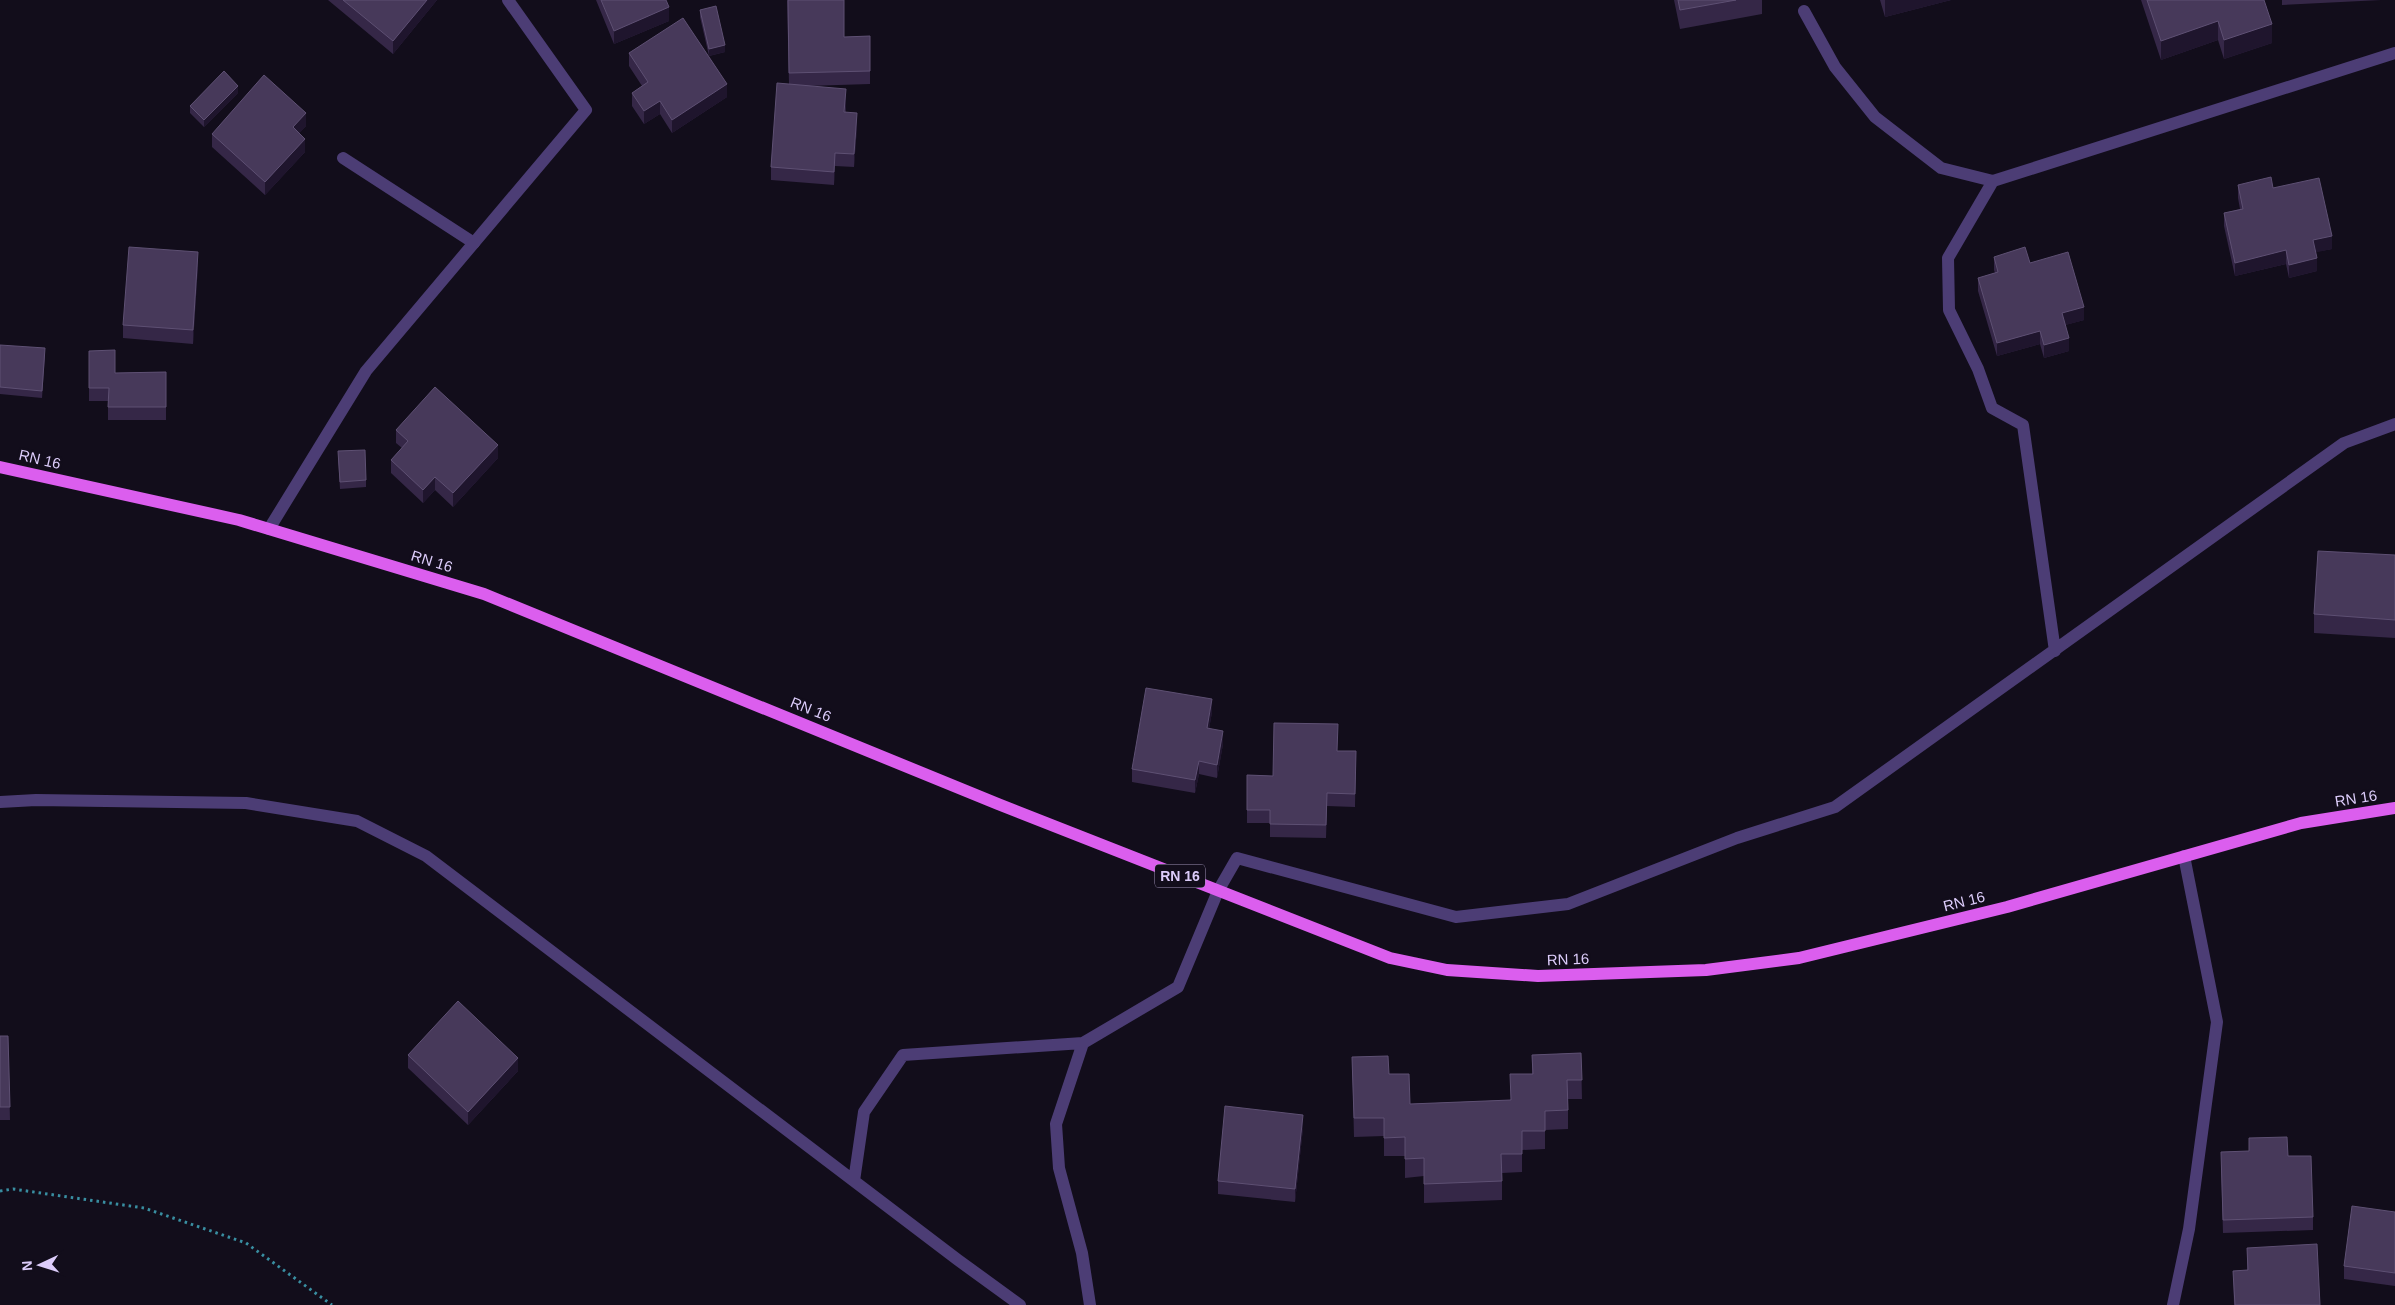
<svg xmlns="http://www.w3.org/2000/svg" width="2395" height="1305" font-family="Helvetica,sans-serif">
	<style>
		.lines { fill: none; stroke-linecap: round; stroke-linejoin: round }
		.path { stroke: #398ea1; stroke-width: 3; stroke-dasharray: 2.5 4; stroke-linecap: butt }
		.service { stroke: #4c3d75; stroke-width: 12 }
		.minor { stroke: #4c3d75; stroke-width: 12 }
		.primary { stroke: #db5eee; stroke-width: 12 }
		.wall { fill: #352747 }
		.shaded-wall { fill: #1f152d }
		.building { fill: #47395a; stroke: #5e5073 }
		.labels { text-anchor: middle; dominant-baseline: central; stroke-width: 5; stroke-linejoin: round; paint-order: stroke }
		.shield { fill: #120d1b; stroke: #9f93b7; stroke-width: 1 }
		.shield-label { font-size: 14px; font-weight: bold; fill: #dcccfa }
		.street-label { font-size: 15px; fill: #dcccfa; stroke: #120d1b }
	</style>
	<rect width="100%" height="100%" fill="#120d1b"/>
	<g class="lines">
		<!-- path -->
		<path class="path" d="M0,1191L13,1189L144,1208L246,1243L332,1305"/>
		<!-- service -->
		<path class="service" d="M1804,11L1835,67L1875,117L1941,168L1993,181
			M343,158L474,243"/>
		<!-- minor -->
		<path class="minor" d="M269,529L366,371L586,110L508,0
			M2055,651L2023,425L1992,408L1978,369L1949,310L1948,258L1993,181L2395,53
			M0,802L36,800L246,803L357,821L426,856L958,1260L1020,1305
			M1083,1043L1056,1124L1059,1168L1082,1253L1090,1305
			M854,1181L864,1112L903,1055L1083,1043L1178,987L1218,891L1237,858L1456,917L1568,904L1737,838L1835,807L2344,443L2395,424
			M2173,1305L2189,1229L2217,1022L2184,856"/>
		<!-- primary -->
		<path class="primary" d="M0,467L239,520L484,594L998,804L1390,958L1447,970L1538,976L1706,970L1799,958L2007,907L2301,823L2395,808"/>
	</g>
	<!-- wall -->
	<path class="wall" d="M328,0H437L393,54Z
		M596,0H666L669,21L614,44Z
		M787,0L844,37L870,36V84L807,86L846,102V112L857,127L854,167L835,166L834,185L771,180V167L789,84Z
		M1674,0H1762V14L1680,29Z
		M1880,0H1951L1885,17Z
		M2141,0H2264L2272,43L2224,59L2218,40L2161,60Z
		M2282,0H2381L2282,5Z
		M700,10L725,52L709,56L700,17Z
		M629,53L727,97L672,133L660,114L644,124L632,106V93L642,86L629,66Z
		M238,93L204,127L190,113V106Z
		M306,126L299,133L305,152L265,195L212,147V134Z
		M2238,185L2273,188L2332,249L2315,252L2317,271L2289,278L2286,264L2235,276L2224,226V213L2240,209L2238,198Z
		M1994,257L2030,263L2084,320L2065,325L2069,351L2044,358L2040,344L1997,356L1978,291V278L1995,273L1994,270Z
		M198,265L193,344L123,338V325Z
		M0,345L45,355L42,398L0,394Z
		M89,351L115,373L166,372V420H108V401H89Z
		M396,430L498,458L453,507L435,490L423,503L391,473V460L402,448L396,443Z
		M338,458L366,480V487L340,489Z
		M2395,555V638L2314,633V614Z
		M1212,712L1209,729L1223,744L1217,778L1199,774L1195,793L1132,782V769Z
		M1338,751H1356L1355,807L1327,806L1326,838L1270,837V823H1247V775L1273,776Z
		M0,1036H8L10,1120H0Z
		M1581,1053L1582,1099H1568V1129L1545,1130V1149L1522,1150V1172L1502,1173V1200L1424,1203V1176L1405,1178V1156H1384V1136L1354,1137L1352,1057L1389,1074L1410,1104L1510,1100L1532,1074V1055Z
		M408,1055L518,1071L468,1125L408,1068Z
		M1303,1128L1295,1202L1218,1194V1181Z
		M2288,1156L2313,1217V1230L2223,1233L2221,1165Z
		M2395,1212V1286L2344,1279V1266Z
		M2247,1248L2320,1305H2234L2233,1271L2247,1270Z"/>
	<!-- shaded-wall -->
	<path class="shaded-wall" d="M427,0H437L393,54V41Z
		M1885,0H1951L1885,17Z
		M669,7V21L614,44V31Z
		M2218,21V40L2161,60V41Z
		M2272,24V43L2224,59V40Z
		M725,45V52L709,56V49Z
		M727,84V97L672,133V120Z
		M238,86V93L204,127V120Z
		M846,89V102L844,125V112Z
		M660,101V114L644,124V111Z
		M306,113V126L293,140V127Z
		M857,113V127L854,167V154Z
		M305,139V152L265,195V182Z
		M835,153V166L834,185V172Z
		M2332,236V249L2313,253V240Z
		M2286,250V264L2235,276V263Z
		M198,252V265L193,344V330Z
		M2317,258V271L2289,278V265Z
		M2084,307V320L2062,326V313Z
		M2040,331V344L1997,356V343Z
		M2069,338V351L2044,358V345Z
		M498,445V458L453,507V493Z
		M435,477V490L423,503V490Z
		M1212,699V712L1207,741V728Z
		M1223,731V744L1217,778V765Z
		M1199,761V774L1195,793V780Z
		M518,1058V1071L468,1125V1112Z
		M1303,1115V1128L1295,1202V1189Z"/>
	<!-- building -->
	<path class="building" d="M343,0H427L393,41Z
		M601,0H666L669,7L614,31Z
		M788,0H844V37L870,36V71L789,73Z
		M1678,0H1736L1680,10Z
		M2147,0H2264L2272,24L2224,40L2218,21L2161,41Z
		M716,6L725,45L709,49L700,10Z
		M683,18L727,84L672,120L660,101L644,111L632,93L648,82L629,53Z
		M224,71L238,86L204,120L190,106Z
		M264,75L306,113L293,127L305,139L265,182L212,134Z
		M777,83L846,89L844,112L857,113L854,154L835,153L834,172L771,167Z
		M2271,177L2273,188L2319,178L2332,236L2313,240L2317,258L2289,265L2286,250L2235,263L2224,213L2243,209L2238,185Z
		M129,247L198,252L193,330L123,325Z
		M2025,247L2030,263L2068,252L2084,307L2062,313L2069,338L2044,345L2040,331L1997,343L1978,278L1998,272L1994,257Z
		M0,345L45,348L42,391L0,387Z
		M115,350V373L166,372V407H108L109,388H89V351Z
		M435,387L498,445L453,493L435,477L423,490L391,460L408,441L396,430Z
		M365,450L366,480L340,482L338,451Z
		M2318,551L2395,555V620L2314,614Z
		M1146,688L1212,699L1207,728L1223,731L1217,765L1199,761L1195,780L1132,769Z
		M1274,723L1338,724L1337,751H1356L1355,794L1327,793L1326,825L1270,824V810H1247V775L1273,776Z
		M458,1001L518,1058L468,1112L408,1055Z
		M0,1036H8L10,1107H0Z
		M1581,1053L1582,1080H1567L1568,1110L1545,1111V1131H1522V1154H1501L1502,1181L1424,1184V1158L1405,1159V1137L1384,1138V1118H1354L1352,1057L1388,1056L1389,1074H1409L1410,1104L1511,1100L1510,1074H1533L1532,1055Z
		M1225,1106L1303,1115L1295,1189L1218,1181Z
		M2287,1137L2288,1156H2311L2313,1217L2223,1220L2221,1152L2249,1151V1138Z
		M2352,1206L2395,1212V1273L2344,1266Z
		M2317,1244L2320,1305H2235L2233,1271L2248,1270L2247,1248Z"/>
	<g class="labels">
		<!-- shield labels -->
		<rect class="shield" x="1155" y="864.5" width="50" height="23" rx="4"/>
		<g class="shield-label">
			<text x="1180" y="876">RN 16</text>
		</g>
		<!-- street labels -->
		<g class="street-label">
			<text transform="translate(40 459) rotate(13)">RN 16</text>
			<text transform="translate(432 561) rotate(17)">RN 16</text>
			<text transform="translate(811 709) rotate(22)">RN 16</text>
			<text transform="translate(2356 798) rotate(-9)">RN 16</text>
			<text transform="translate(1964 901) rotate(-14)">RN 16</text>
			<text transform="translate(1568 959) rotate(-2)">RN 16</text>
		</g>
	</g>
	<!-- north arrow -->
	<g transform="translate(40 1265) rotate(266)" stroke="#120d1b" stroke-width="4" paint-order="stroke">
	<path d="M0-4L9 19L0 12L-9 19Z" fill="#dcccfa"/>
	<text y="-8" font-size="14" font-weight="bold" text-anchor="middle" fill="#dcccfa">N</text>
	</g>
</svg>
